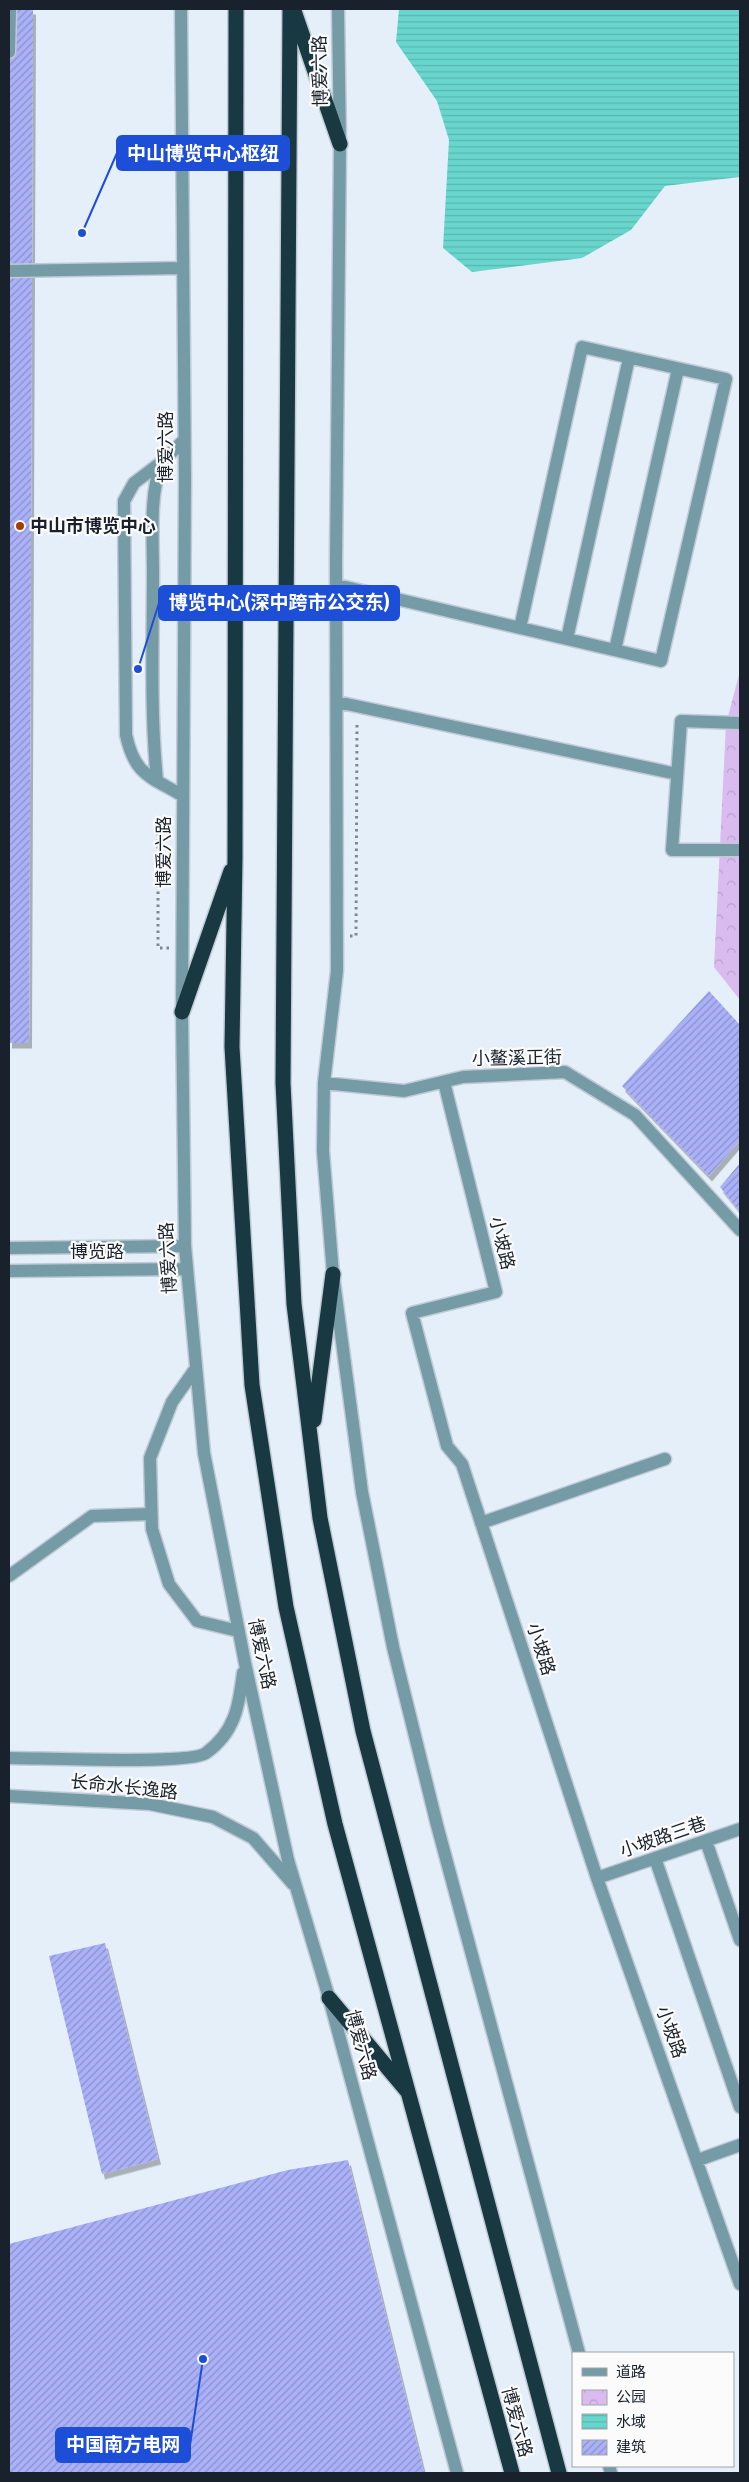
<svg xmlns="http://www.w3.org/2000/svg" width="749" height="2482" font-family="'Fira Sans Condensed','Noto Sans SC',sans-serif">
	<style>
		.park { fill: url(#park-crowns) }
		.water { fill: url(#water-rules) }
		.building { fill: url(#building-hatch); filter: url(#shadow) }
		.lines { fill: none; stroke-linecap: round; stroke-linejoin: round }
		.minor-casing { stroke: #c0cad4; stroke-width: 15 }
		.highway-casing { stroke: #c0cad4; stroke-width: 18 }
		.path { stroke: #7f8892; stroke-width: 3; stroke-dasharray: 2.5 4; stroke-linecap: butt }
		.minor { stroke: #759ba7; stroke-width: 12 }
		.highway { stroke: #193942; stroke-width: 15 }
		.poi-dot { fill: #a23f03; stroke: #fbfbfb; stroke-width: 2 }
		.labels { text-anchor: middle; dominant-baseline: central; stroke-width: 4.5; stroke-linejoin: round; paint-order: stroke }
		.street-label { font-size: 18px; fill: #19222c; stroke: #fbfbfb }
		.poi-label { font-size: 18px; font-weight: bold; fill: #19222c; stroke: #fbfbfb; text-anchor: start }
		.leader { fill: none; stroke: #1d4ed8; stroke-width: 2 }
		.callout-dot { fill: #1d4ed8; stroke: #fbfbfb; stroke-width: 2 }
		.callout { fill: #1d4ed8; stroke: #1d4ed8; stroke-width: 2 }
		.callout-label { font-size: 19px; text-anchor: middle; font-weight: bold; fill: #fff }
	</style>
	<defs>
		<pattern id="park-crowns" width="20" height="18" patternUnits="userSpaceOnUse" patternTransform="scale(1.25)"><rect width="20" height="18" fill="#dabbef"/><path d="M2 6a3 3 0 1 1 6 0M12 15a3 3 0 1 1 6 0" fill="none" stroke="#baa0cd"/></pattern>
		<pattern id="water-rules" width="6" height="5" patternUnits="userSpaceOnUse" patternTransform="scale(1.25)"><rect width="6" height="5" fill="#68d6cc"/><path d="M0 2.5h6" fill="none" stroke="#5ab7af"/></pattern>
		<pattern id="building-hatch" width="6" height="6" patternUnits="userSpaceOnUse" patternTransform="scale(1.25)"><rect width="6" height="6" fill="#abb1f8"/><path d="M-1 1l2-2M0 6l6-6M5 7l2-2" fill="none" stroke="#8a90c9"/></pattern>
		<filter id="shadow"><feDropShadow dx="3" dy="5.5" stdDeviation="0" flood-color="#0004"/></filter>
	</defs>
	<rect width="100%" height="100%" fill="#e5eff9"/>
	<!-- park -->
	<path class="park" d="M740,671V1000L714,967L726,724Z"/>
	<!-- water -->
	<path class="water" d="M399,9H740V177L665,186L631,230L582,258L472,272L443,248L449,140L437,101L396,42Z"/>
	<!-- building -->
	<path class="building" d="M9,9H33L29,1043H9Z
		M709,991L740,1025V1140L709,1176L622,1086Z
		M740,1163V1212L720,1187Z
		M105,1943L158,2159L102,2174L49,1956Z
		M348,2160L424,2473H9V2244L288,2170Z"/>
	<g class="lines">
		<defs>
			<path id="minor" d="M181,9L185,479L182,1012L185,1246L204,1453L245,1663L288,1860L329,1998L457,2473
				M338,9L340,144L336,560L337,971L324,1083L323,1151L333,1274L362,1492L393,1647L437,1825L579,2353
				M9,52L10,9
				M9,271L183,268
				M337,585C445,610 553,636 661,661L726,379L582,347L520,628
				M567,639L629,358
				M615,650L678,369
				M337,702L677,774
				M740,723L681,721L672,850H740
				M157,780C150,711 153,641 153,571C153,539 149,492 162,463
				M183,796C150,776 135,776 126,735L124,501L134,483L163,461L184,440
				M444,1082L496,1292L412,1313L447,1446L462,1464L597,1878L740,2284
				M324,1083L404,1091L463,1077L565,1072L635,1115L740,1230
				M9,1248L185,1246
				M9,1271L186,1269
				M196,1368L172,1402L150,1458L152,1529L169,1584L197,1621L238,1631
				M481,1523L665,1459
				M9,1576L92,1516L151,1514
				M9,1758C38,1758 191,1765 206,1753C235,1732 239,1706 243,1673
				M9,1796L150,1804L213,1817L253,1838L293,1884
				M706,1841L740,1940
				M655,1858L740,2107
				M597,1878L740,1829
				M698,2160L740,2145
				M609,2466L611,2473"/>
			<path id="highway" d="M236,9L235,858L232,1047L252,1385L286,1607L335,1824L512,2473
				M290,9L283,1083L294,1304L320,1518L363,1731L559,2473
				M294,11L340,144
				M182,1012L231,871
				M314,1420L333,1274
				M329,1998L407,2091"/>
		</defs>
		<!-- minor casing -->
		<use href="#minor" class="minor-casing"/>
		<!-- highway casing -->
		<use href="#highway" class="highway-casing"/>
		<!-- path -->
		<path class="path" d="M350,936H356L357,721
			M169,948H158V829L169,830"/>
		<!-- minor -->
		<use href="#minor" class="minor"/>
		<!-- highway -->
		<use href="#highway" class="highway"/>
	</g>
	<!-- markers -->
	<circle class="poi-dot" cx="20" cy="526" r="5"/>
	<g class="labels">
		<!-- street labels -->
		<g class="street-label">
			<text transform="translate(320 71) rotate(-91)">博爱六路</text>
			<text transform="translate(166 447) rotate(-90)">博爱六路</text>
			<text transform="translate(164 852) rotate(-90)">博爱六路</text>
			<text transform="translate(517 1058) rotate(-1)">小鳌溪正街</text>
			<text transform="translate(502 1243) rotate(76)">小坡路</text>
			<text x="97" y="1252">博览路</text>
			<text transform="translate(168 1258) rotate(-93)">博爱六路</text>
			<text transform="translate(541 1649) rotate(72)">小坡路</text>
			<text transform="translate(262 1654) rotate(78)">博爱六路</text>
			<text transform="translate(124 1787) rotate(6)">长命水长逸路</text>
			<text transform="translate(663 1837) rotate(-19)">小坡路三巷</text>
			<text transform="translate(671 2032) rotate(70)">小坡路</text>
			<text transform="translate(361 2045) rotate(75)">博爱六路</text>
			<text transform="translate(517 2422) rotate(75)">博爱六路</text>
		</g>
		<!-- poi labels -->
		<g class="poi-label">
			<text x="30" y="526">中山市博览中心</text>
		</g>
	</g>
	<!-- callouts -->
	<path class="leader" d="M82 233L117 153M138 669L159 603M203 2359L190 2445"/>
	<g class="callout-dot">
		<circle cx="82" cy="233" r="5"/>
		<circle cx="138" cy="669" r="5"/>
		<circle cx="203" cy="2359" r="5"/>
	</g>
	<g class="callout">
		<rect x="117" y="136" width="172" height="34" rx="5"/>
		<rect x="159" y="586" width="240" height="34" rx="5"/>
		<rect x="56" y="2428" width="134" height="34" rx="5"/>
	</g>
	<g class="callout-label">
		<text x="203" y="160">中山博览中心枢纽</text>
		<text x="279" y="609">博览中心(深中跨市公交东)</text>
		<text x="123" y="2451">中国南方电网</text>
	</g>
	<!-- border -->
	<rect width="749" height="2482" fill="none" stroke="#19222c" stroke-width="20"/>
	<!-- legend -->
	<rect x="572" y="2352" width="162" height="115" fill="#fbfbfb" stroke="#a1a4a8"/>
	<rect x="582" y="2368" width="25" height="8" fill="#759ba7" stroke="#a1a4a8"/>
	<text x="616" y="2377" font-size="15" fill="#19222c">道路</text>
	<rect x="582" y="2390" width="25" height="15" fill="url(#park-crowns)" stroke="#a1a4a8"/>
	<text x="616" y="2402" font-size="15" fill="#19222c">公园</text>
	<rect x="582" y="2414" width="25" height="15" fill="url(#water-rules)" stroke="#a1a4a8"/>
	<text x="616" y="2427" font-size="15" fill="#19222c">水域</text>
	<rect x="582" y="2440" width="25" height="15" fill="url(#building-hatch)" stroke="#a1a4a8"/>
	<text x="616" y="2452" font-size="15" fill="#19222c">建筑</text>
</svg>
